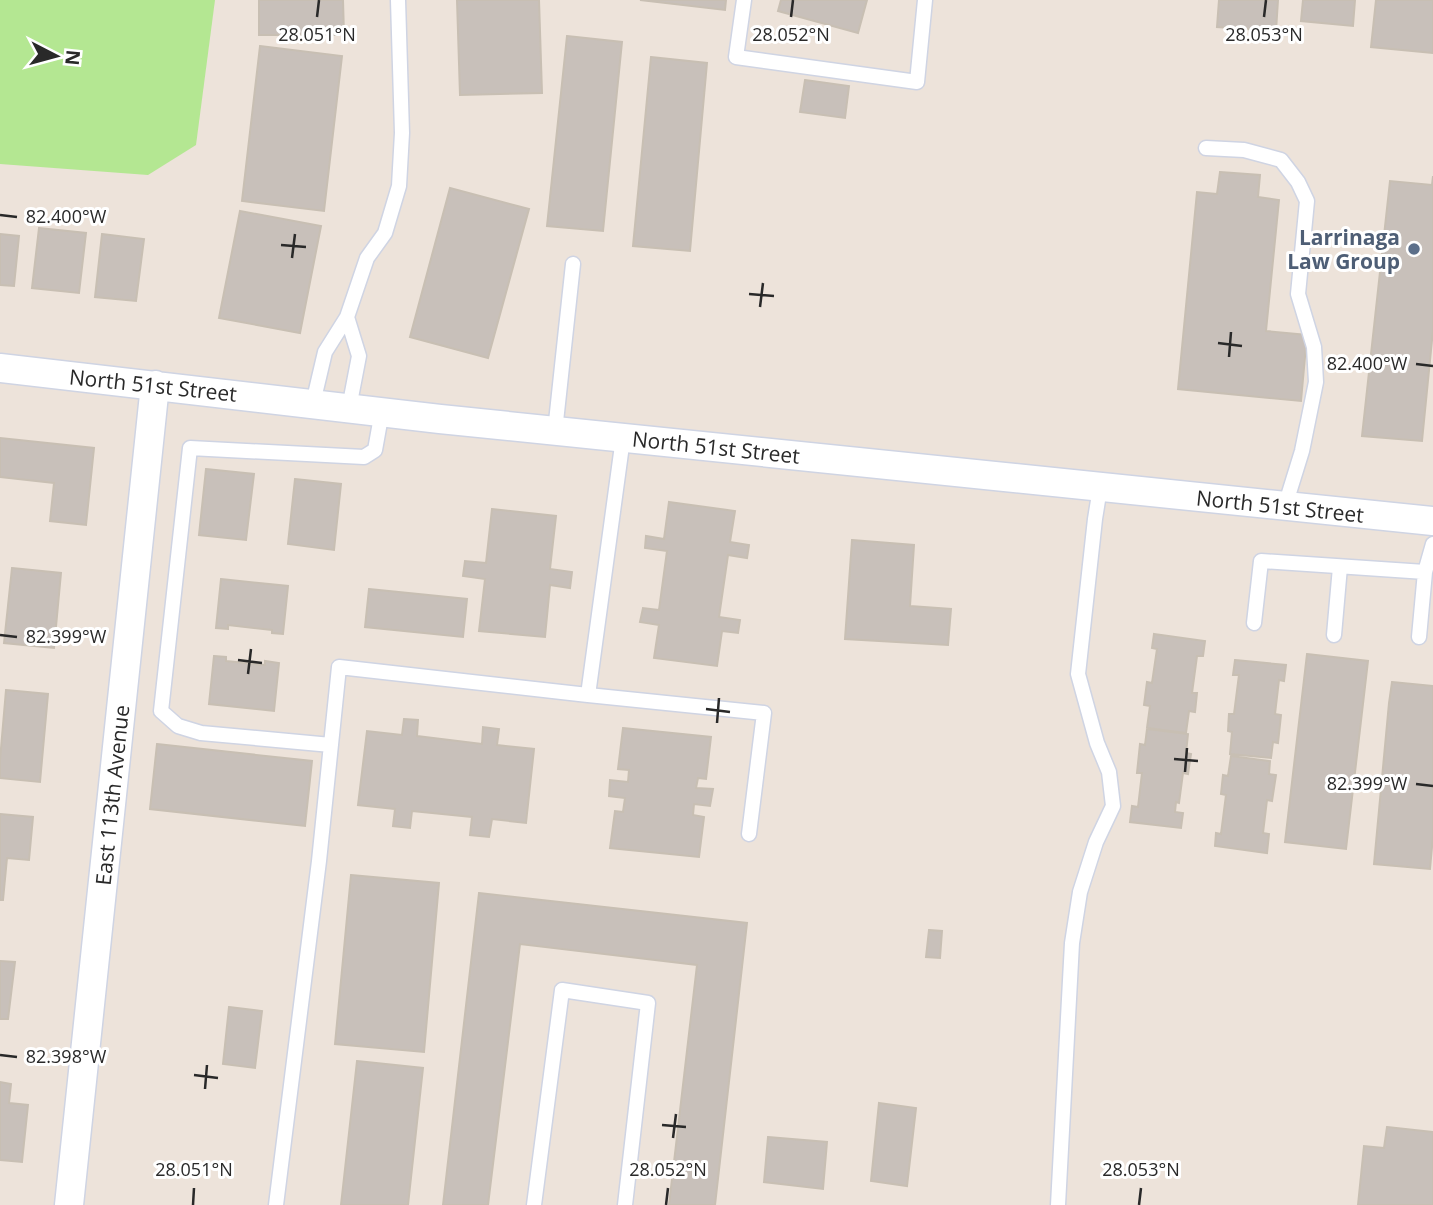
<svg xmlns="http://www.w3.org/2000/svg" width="1433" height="1205" font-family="'Open Sans',sans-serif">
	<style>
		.green { fill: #b4e792 }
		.building { fill: #c8c0ba; stroke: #c8bfb3; stroke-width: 2 }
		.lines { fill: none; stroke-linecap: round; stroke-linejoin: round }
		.lane-casing { stroke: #cfd4e3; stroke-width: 17 }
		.street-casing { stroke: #cfd4e3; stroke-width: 31 }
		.lane { stroke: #fff; stroke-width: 14 }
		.street { stroke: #fff; stroke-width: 28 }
		.ticks { fill: none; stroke: #292929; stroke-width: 2.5 }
		.service-dot { fill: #5c6f8a; stroke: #fff; stroke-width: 2.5 }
		.labels { text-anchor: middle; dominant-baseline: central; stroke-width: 6; stroke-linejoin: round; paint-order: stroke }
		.service-label { font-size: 21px; font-weight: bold; fill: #4e5e75; stroke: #fff; text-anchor: end }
		.street-label { font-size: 21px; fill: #292929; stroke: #fff }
		.ticks-label { font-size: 18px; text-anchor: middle; fill: #292929; stroke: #fff; stroke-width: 6; stroke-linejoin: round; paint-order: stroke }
	</style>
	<rect width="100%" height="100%" fill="#ede3da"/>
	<!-- green -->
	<path class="green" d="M0,0H215L196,145L148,175L0,164Z"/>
	<!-- building -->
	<path class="building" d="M259,0H343L344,35H259Z
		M457,0H539L542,93L460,95Z
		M640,0H726L725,10Z
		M781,0H867L858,33L778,11Z
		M1219,0H1278L1276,31L1217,27Z
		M1303,0H1355L1353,26L1301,21Z
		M1376,0H1433V53L1371,47Z
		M567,36L622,42L603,231L547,226Z
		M260,46L342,56L324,211L242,201Z
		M651,57L707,63L690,251L633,246Z
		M805,80L849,86L845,118L800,112Z
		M1220,172L1260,175L1258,197L1279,200L1266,331L1307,335L1301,401L1178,389L1197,192L1217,194Z
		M1433,176V330L1422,441L1362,436L1390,181L1432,185Z
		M450,188L529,209L488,358L410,337Z
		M240,211L321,226L300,333L219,318Z
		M39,228L86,233L79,293L32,288Z
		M0,234L19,236L14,286L0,285Z
		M102,234L144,239L136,301L95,297Z
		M0,438L94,448L86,525L50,521L54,483L0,477Z
		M206,469L254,474L246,540L199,535Z
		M295,479L341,484L334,550L288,544Z
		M669,502L735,511L730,542L749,545L747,558L728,555L719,617L740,620L738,633L722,631L717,666L654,658L659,625L640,622L643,608L659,610L667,551L645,548L646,536L664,539Z
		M492,509L556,516L550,569L572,572L570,588L550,585L545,637L479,631L485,579L463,576L465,561L486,563Z
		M852,540L914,545L910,606L951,609L948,645L845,639Z
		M12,568L61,573L54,648L4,643Z
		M221,579L288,586L283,634L272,633V630L228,625V629L216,628Z
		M369,589L467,599L463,637L365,627Z
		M1154,634L1205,641L1203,656H1197L1192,693H1197L1195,712L1189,711L1186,733L1147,728L1150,706L1144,705L1147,682L1152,683L1157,649L1152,648Z
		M1307,654L1368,661L1346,849L1285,842Z
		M214,656L226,657V661L265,665V661L279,663L274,711L209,704Z
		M1235,660L1286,665L1284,681L1279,680L1275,714L1281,715L1278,743L1273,742L1271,758L1230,754L1232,732L1228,731L1229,714H1234L1239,675H1233Z
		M1392,682L1433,686V836L1430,869L1374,864L1389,703Z
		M6,690L48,694L40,782L0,778V760Z
		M404,719L418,720L417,736L482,744L483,727L499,729L497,745L534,749L526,823L492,819L489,837L470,835L472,817L412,811L410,828L393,826L395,809L358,805L367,731L402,735Z
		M623,728L711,737L706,779L698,778L696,788L713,789L710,806L694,804L693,815L704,817L699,857L610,848L615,811L623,812L625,798L609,796L610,780L628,782L629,770L618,769Z
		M1147,729L1188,734L1186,753L1191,754L1188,774L1183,773L1179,803L1176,802L1175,812L1183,813L1181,828L1130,822L1132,806L1138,807L1142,773H1137L1140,744L1145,745Z
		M157,744L312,761L305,826L150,809Z
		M1231,756L1270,761L1269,774L1276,775L1272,801L1267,800L1263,833L1269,834L1267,853L1215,846L1216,833L1221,834L1226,795L1221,794L1223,775L1228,776Z
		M0,814L33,817L29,860L7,858L3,900H0Z
		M351,875L439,883L424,1052L335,1044Z
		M479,893L747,923L715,1205H669L697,965L520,944L488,1205H443Z
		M929,930L942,931L940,958L926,957Z
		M0,961L15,962L8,1019H0Z
		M229,1007L262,1011L255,1068L223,1064Z
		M357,1061L423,1068L408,1205H341Z
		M0,1082L11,1084L9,1103L28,1105L22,1162L0,1160Z
		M879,1103L916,1108L907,1186L871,1181Z
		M1387,1127L1433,1132V1205H1358L1364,1146L1384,1148Z
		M768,1137L827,1142L823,1189L764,1182Z"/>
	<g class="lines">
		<defs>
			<path id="lane" d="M744,0L736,57L917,82L925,0
				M1206,148L1244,150L1281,160L1298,182L1307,201L1298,294L1314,347L1316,382L1302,451L1285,506
				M347,317L359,356L349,408
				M313,403L325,352L347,317L367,258L385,233L399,186L402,133L398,0
				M555,431L573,264
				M1254,623L1261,561L1425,572L1433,544
				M1334,635L1340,567
				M1419,637L1425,572
				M588,695L764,713L749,834
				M331,745L201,733L178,726L161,711L190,448L364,457L375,450L382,411
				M276,1205L319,861L339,667L588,695L623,438
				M534,1205L562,990L648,1003L625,1205
				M1058,1205L1072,943L1080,892L1096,842L1113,806L1109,772L1097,743L1078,674L1095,519L1100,488"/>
			<path id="street" d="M0,368L440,419L1433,521
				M69,1205L155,385"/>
		</defs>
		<!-- lane casing -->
		<use href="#lane" class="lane-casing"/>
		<!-- street casing -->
		<use href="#street" class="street-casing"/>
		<!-- lane -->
		<use href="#lane" class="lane"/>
		<!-- street -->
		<use href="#street" class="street"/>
	</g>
	<!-- ticks -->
	<path class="ticks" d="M317,17L319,0M791,17L793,0M1264,17L1266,0M0,215L17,217M281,245L306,247M292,258L295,234M749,294L774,296M760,307L763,283M1218,343L1242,346M1229,357L1231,332M1416,364L1433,366M0,635L17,637M238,660L262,663M248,674L251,649M706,709L730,712M717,723L719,698M1174,759L1198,761M1185,772L1187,748M1416,784L1433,786M0,1055L17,1057M194,1075L218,1078M205,1089L207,1065M662,1125L686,1127M673,1138L676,1114M193,1205L194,1188M666,1205L668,1188M1139,1205L1141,1188"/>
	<!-- markers -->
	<circle class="service-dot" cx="1414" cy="249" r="7"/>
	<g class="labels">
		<!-- service labels -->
		<g class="service-label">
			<text x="1400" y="237">Larrinaga<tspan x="1400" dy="24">Law Group</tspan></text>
		</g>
		<!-- street labels -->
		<g class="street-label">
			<text transform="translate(153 385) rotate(6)">North 51st Street</text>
			<text transform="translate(716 447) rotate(6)">North 51st Street</text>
			<text transform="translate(1280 506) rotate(6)">North 51st Street</text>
			<text transform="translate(112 795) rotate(-84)">East 113th Avenue</text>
		</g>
	</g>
	<g class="ticks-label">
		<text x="317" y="41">28.051°N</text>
		<text x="791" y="41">28.052°N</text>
		<text x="1264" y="41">28.053°N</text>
		<text x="66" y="223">82.400°W</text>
		<text x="1367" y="370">82.400°W</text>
		<text x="66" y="643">82.399°W</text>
		<text x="1367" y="790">82.399°W</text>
		<text x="66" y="1063">82.398°W</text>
		<text x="194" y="1176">28.051°N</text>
		<text x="668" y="1176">28.052°N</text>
		<text x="1141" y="1176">28.053°N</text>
	</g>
	<!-- north arrow -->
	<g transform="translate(56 56) rotate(96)" stroke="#ffffff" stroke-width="5" paint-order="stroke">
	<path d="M0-5L12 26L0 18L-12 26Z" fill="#292929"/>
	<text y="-10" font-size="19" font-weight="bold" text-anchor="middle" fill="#292929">N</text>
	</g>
</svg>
